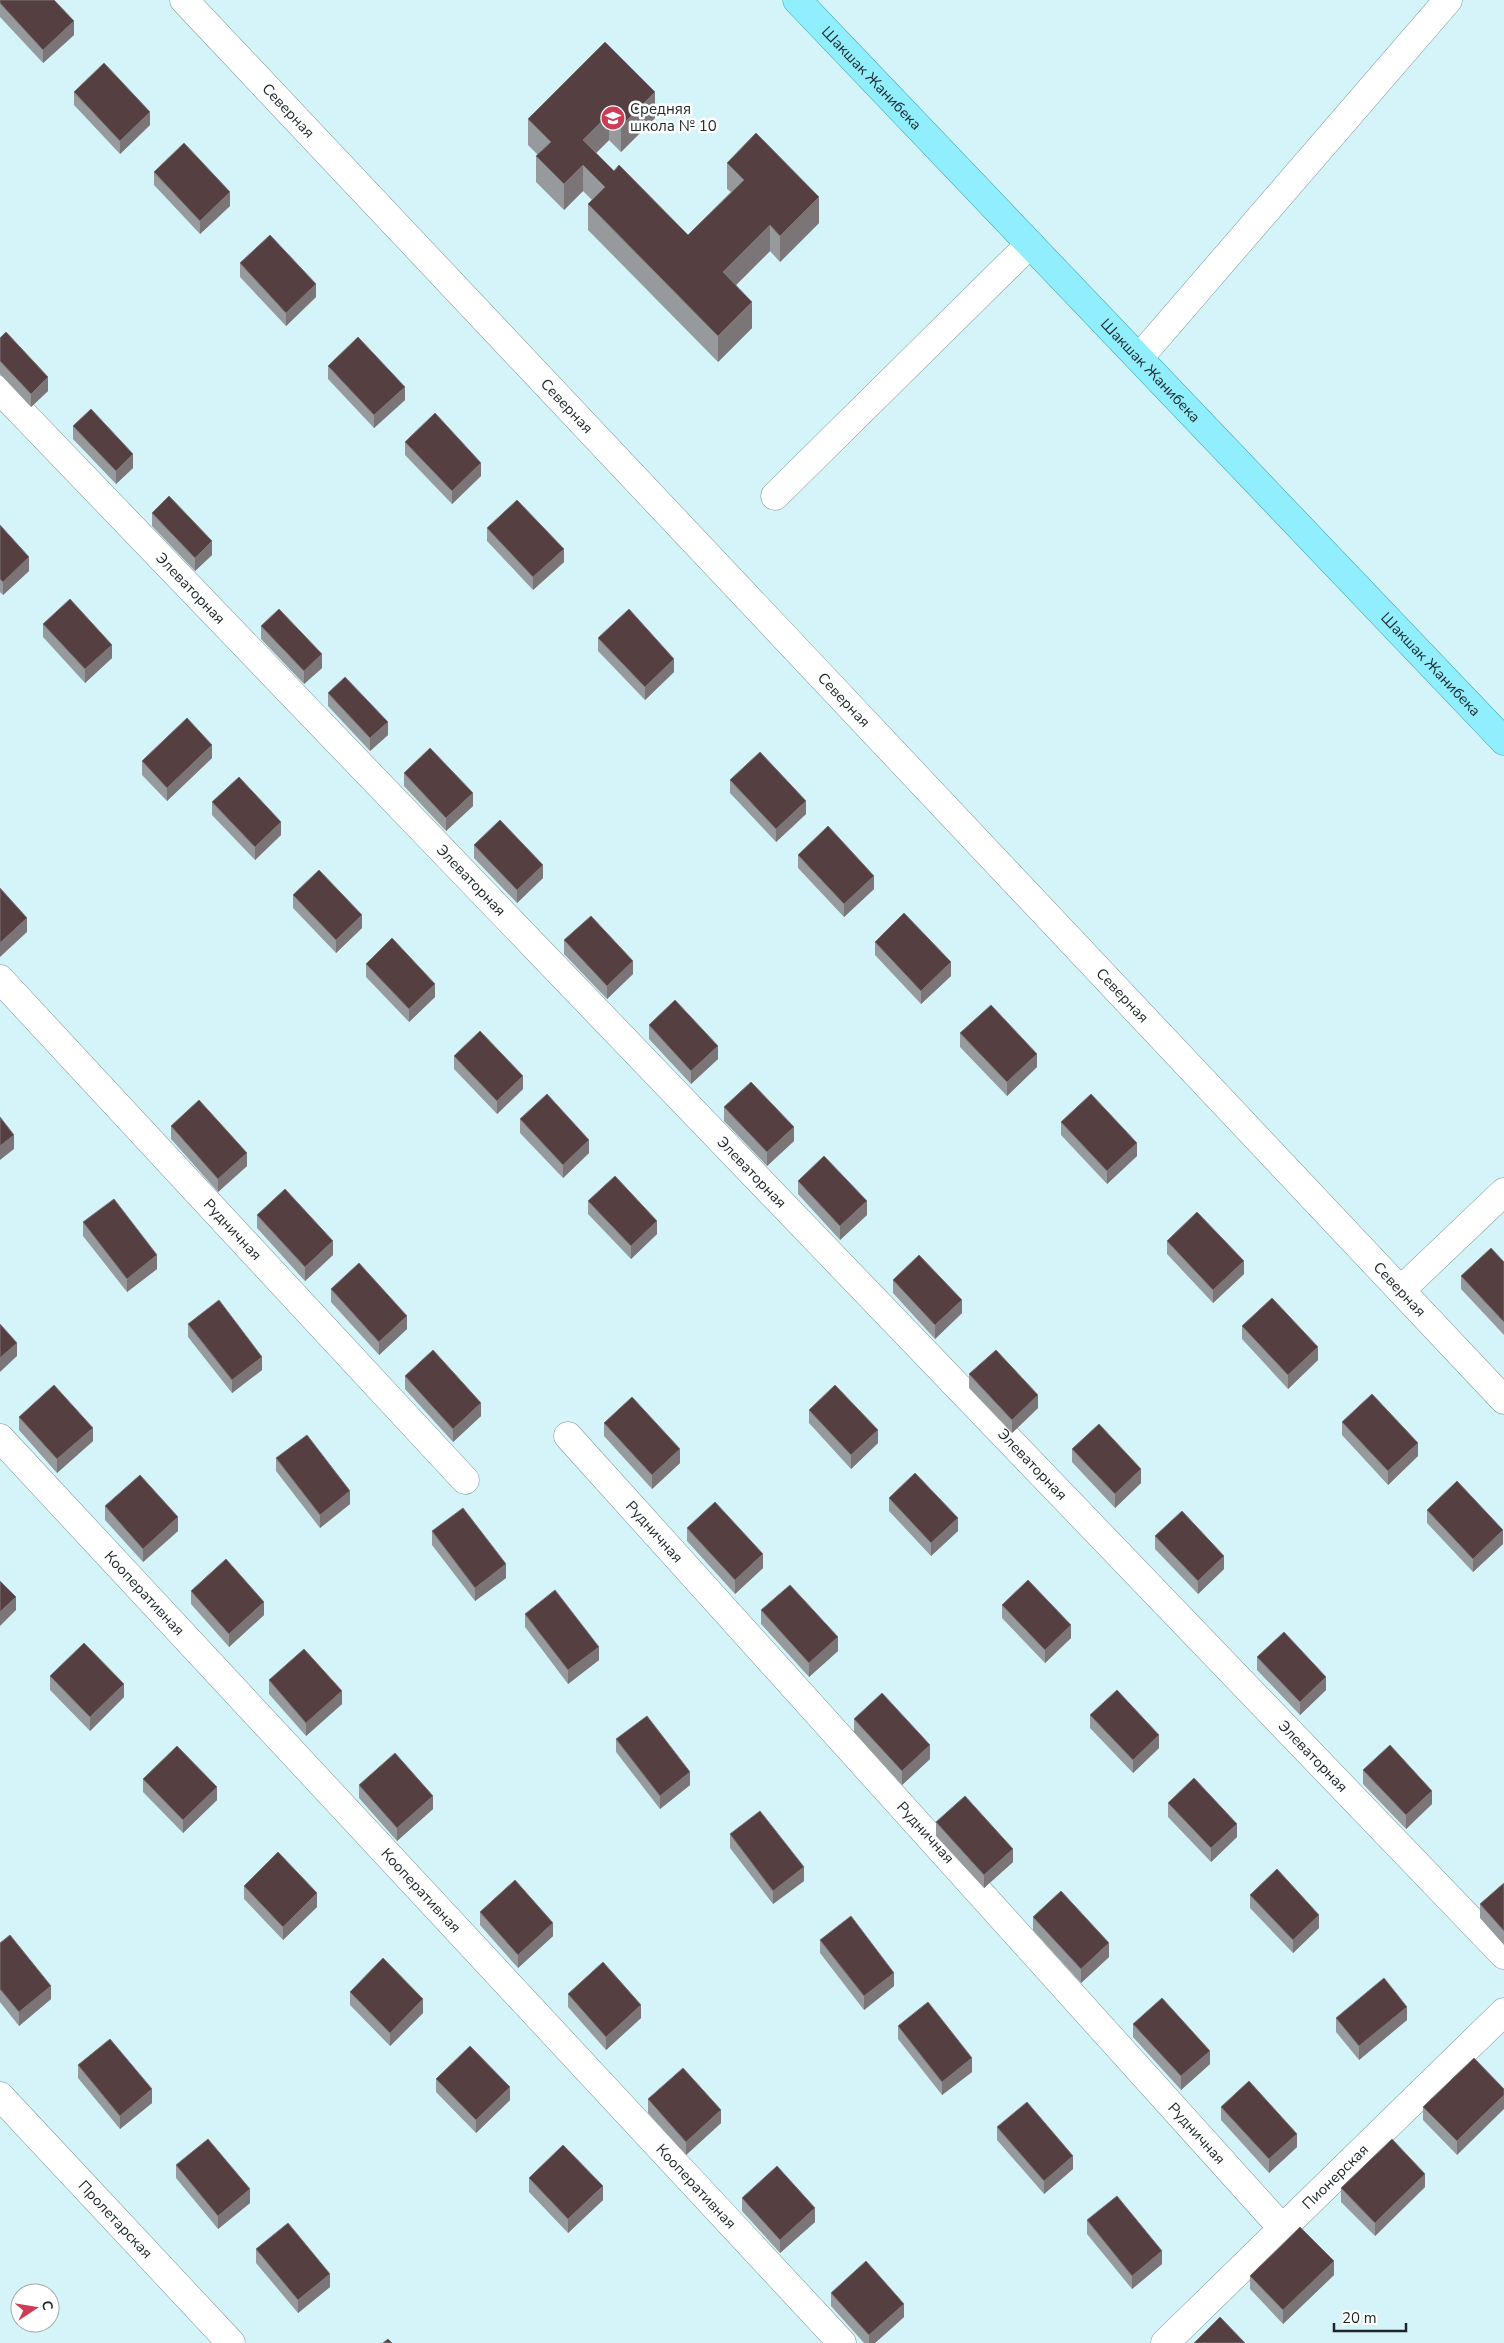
<svg xmlns="http://www.w3.org/2000/svg" width="1504" height="2343" font-family="'Nunito Sans',sans-serif">
	<style>
		.lines { fill: none; stroke-linecap: round; stroke-linejoin: round }
		.minor-casing { stroke: #7b979d; stroke-width: 29 }
		.major-casing { stroke: #37a1b2; stroke-width: 29 }
		.minor { stroke: #fff; stroke-width: 28 }
		.major { stroke: #90eefd; stroke-width: 28 }
		.wall { fill: #969a9d }
		.shaded-wall { fill: #7c7578 }
		.building { fill: #563f40; stroke: #7c7578 }
		.labels { text-anchor: middle; dominant-baseline: central; stroke-width: 5; stroke-linejoin: round; paint-order: stroke }
		.street-label { font-size: 15px; fill: #1c2729; stroke: #fff }
		.poi-label { font-size: 15px; fill: #1c2729; stroke: #fff; text-anchor: start }
	</style>
	<rect width="100%" height="100%" fill="#d5f4fa"/>
	<g class="lines">
		<defs>
			<g id="minor">
				<path id="s1" d="M184,0L1504,1400"/>
				<path d="M1139,358L1448,0"/>
				<path id="s2" d="M0,390L1504,1955"/>
				<path d="M775,496L1030,244"/>
				<path id="s3" d="M0,979L465,1480"/>
				<path d="M1401,1290L1504,1192"/>
				<path id="s4" d="M568,1436L1282,2228"/>
				<path id="s5" d="M0,1438L842,2343"/>
				<path id="s6" d="M0,2096L231,2343"/>
				<path id="s7" d="M1165,2343L1504,2012"/>
			</g>
			<g id="major">
				<path id="s8" d="M797,0L1504,741"/>
			</g>
		</defs>
		<!-- minor casing -->
		<use href="#minor" class="minor-casing"/>
		<!-- major casing -->
		<use href="#major" class="major-casing"/>
		<!-- minor -->
		<use href="#minor" class="minor"/>
		<!-- major -->
		<use href="#major" class="major"/>
	</g>
	<!-- wall -->
	<path class="wall" d="M0,0L74,35L43,63L0,17Z
		M605,42L655,118L621,152L609,140L596,153L614,171L688,235L731,192L727,189V163L819,223L780,262L770,251L736,285L752,328L718,362L588,230V204L592,200L583,191L564,210L536,182V156L538,155L528,145V119Z
		M74,92L150,125L120,154L74,105Z
		M154,172L230,206L200,234L154,185Z
		M240,263L316,297L286,326L240,277Z
		M0,338L48,391L31,407L0,374Z
		M328,366L405,400L374,428L328,379Z
		M73,426L133,468L116,484L73,439Z
		M405,442L481,476L452,504L405,455Z
		M152,513L212,555L195,571L152,526Z
		M0,525L29,571L3,595L0,592Z
		M487,528L564,562L533,590L487,541Z
		M43,624L112,658L85,683L43,637Z
		M261,626L322,668L304,684L261,639Z
		M598,638L674,672L645,700L598,651Z
		M328,693L388,735L370,751L328,706Z
		M212,758L167,801L142,775V761Z
		M404,773L473,806L446,831L404,786Z
		M730,780L806,814L776,842L730,793Z
		M212,802L281,835L255,860L212,815Z
		M474,845L543,878L517,903L474,858Z
		M798,855L874,889L844,917L798,868Z
		M293,895L362,928L336,953L293,908Z
		M564,940L633,974L607,999L564,954Z
		M875,942L951,976L921,1004L875,955Z
		M366,964L435,997L409,1022L366,977Z
		M649,1025L718,1059L691,1084L649,1039Z
		M960,1033L1037,1067L1007,1096L960,1047Z
		M454,1056L523,1089L497,1114L454,1069Z
		M724,1107L794,1141L767,1166L724,1121Z
		M520,1119L589,1153L563,1178L520,1133Z
		M1061,1122L1137,1156L1107,1184L1061,1135Z
		M171,1126L247,1166L218,1192L171,1139Z
		M798,1181L867,1215L840,1240L798,1194Z
		M588,1201L657,1234L631,1259L588,1214Z
		M257,1215L333,1255L305,1281L257,1228Z
		M83,1222L157,1269L127,1292L83,1236Z
		M1167,1241L1244,1274L1213,1303L1167,1254Z
		M1504,1262V1335L1461,1289V1276Z
		M893,1280L962,1313L935,1339L893,1293Z
		M331,1289L407,1329L379,1355L331,1302Z
		M188,1324L262,1370L232,1393L188,1337Z
		M1242,1326L1318,1360L1288,1389L1242,1339Z
		M969,1374L1038,1408L1012,1433L969,1388Z
		M405,1376L481,1416L453,1442L405,1389Z
		M809,1410L878,1443L851,1469L809,1423Z
		M19,1417L93,1441L57,1473L19,1430Z
		M1342,1422L1418,1456L1388,1485L1342,1435Z
		M604,1423L680,1463L652,1489L604,1436Z
		M1072,1449L1141,1483L1115,1508L1072,1462Z
		M276,1458L350,1504L320,1528L276,1471Z
		M889,1498L958,1531L931,1556L889,1511Z
		M105,1506L178,1531L143,1562L105,1520Z
		M1427,1510L1503,1544L1473,1572L1427,1523Z
		M687,1528L763,1568L735,1594L687,1541Z
		M432,1531L506,1578L475,1601L432,1545Z
		M1155,1536L1224,1569L1198,1594L1155,1549Z
		M191,1591L264,1615L229,1647L191,1604Z
		M1002,1605L1071,1638L1045,1663L1002,1618Z
		M761,1610L838,1651L809,1677L761,1624Z
		M525,1614L599,1660L568,1684L525,1627Z
		M1257,1657L1326,1690L1300,1715L1257,1670Z
		M50,1676L124,1697L90,1731L50,1690Z
		M269,1680L342,1704L306,1736L269,1694Z
		M1090,1715L1159,1748L1133,1773L1090,1728Z
		M854,1719L930,1759L902,1785L854,1732Z
		M616,1739L690,1785L660,1809L616,1752Z
		M1363,1770L1432,1804L1406,1829L1363,1784Z
		M143,1779L217,1800L183,1833L143,1792Z
		M359,1785L433,1809L397,1841L359,1798Z
		M1168,1803L1237,1837L1211,1862L1168,1817Z
		M936,1822L1013,1862L984,1888L936,1836Z
		M730,1834L804,1881L773,1904L730,1848Z
		M1504,1883V1945L1480,1918V1904Z
		M244,1886L317,1907L283,1940L244,1899Z
		M1250,1895L1319,1928L1293,1953L1250,1908Z
		M480,1912L553,1936L518,1968L480,1925Z
		M1033,1917L1109,1957L1081,1983L1033,1930Z
		M820,1940L894,1986L864,2010L820,1953Z
		M0,1943L51,1999L19,2026L0,2002Z
		M350,1992L423,2013L390,2046L350,2005Z
		M568,1994L641,2018L606,2050L568,2007Z
		M1336,2018L1407,2020L1359,2060L1336,2032Z
		M1133,2024L1210,2064L1181,2090L1133,2037Z
		M898,2026L972,2072L942,2095L898,2039Z
		M1474,2058L1457,2155L1423,2120V2107Z
		M78,2065L152,2103L120,2129L78,2078Z
		M436,2079L510,2100L476,2133L436,2092Z
		M648,2099L721,2123L686,2155L648,2113Z
		M1221,2107L1297,2147L1269,2173L1221,2120Z
		M997,2127L1073,2169L1044,2194L997,2140Z
		M176,2165L250,2203L218,2229L176,2178Z
		M529,2178L603,2200L568,2233L529,2192Z
		M1425,2187L1375,2236L1341,2202V2188Z
		M742,2198L815,2222L780,2253L742,2211Z
		M1087,2220L1162,2264L1132,2289L1087,2234Z
		M256,2249L330,2287L298,2313L256,2263Z
		M1334,2275L1283,2324L1250,2289V2276Z
		M831,2293L904,2317L875,2343H864L831,2306Z"/>
	<!-- shaded-wall -->
	<path class="shaded-wall" d="M74,21V35L43,63V50Z
		M655,92V118L621,152V126Z
		M150,112V125L120,154V141Z
		M609,114V140L583,166V140Z
		M583,165V191L564,210V184Z
		M230,192V206L200,234V221Z
		M819,197V223L780,262V236Z
		M770,225V251L723,298V272Z
		M316,284V297L286,326V313Z
		M752,302V328L718,362V336Z
		M48,377V391L31,407V394Z
		M405,387V400L374,428V415Z
		M133,454V468L116,484V471Z
		M481,463V476L452,504V491Z
		M212,541V555L195,571V558Z
		M564,549V562L533,590V577Z
		M29,557V571L3,595V582Z
		M112,645V658L85,683V669Z
		M322,654V668L304,684V671Z
		M674,659V672L645,700V687Z
		M388,722V735L370,751V738Z
		M212,745V758L167,801V788Z
		M473,793V806L446,831V818Z
		M806,801V814L776,842V829Z
		M281,822V835L255,860V847Z
		M543,865V878L517,903V890Z
		M874,876V889L844,917V904Z
		M362,915V928L336,953V940Z
		M27,918V932L0,957V943Z
		M633,961V974L607,999V986Z
		M951,962V976L921,1004V991Z
		M435,984V997L409,1022V1009Z
		M718,1046V1059L691,1084V1071Z
		M1037,1054V1067L1007,1096V1082Z
		M523,1076V1089L497,1114V1101Z
		M794,1127V1141L767,1166V1152Z
		M14,1135V1149L0,1160V1146Z
		M589,1140V1153L563,1178V1165Z
		M1137,1143V1156L1107,1184V1171Z
		M247,1153V1166L218,1192V1179Z
		M867,1201V1215L840,1240V1226Z
		M657,1221V1234L631,1259V1246Z
		M333,1241V1255L305,1281V1267Z
		M157,1255V1269L127,1292V1279Z
		M1244,1261V1274L1213,1303V1290Z
		M962,1300V1313L935,1339V1325Z
		M407,1316V1329L379,1355V1342Z
		M17,1343V1356L0,1372V1358Z
		M1318,1347V1360L1288,1389V1375Z
		M262,1357V1370L232,1393V1380Z
		M1038,1395V1408L1012,1433V1420Z
		M481,1403V1416L453,1442V1429Z
		M93,1428V1441L57,1473V1459Z
		M878,1430V1443L851,1469V1455Z
		M1418,1443V1456L1388,1485V1471Z
		M680,1449V1463L652,1489V1475Z
		M1141,1469V1483L1115,1508V1494Z
		M350,1491V1504L320,1528V1515Z
		M178,1517V1531L143,1562V1549Z
		M958,1518V1531L931,1556V1543Z
		M1503,1530V1544L1473,1572V1559Z
		M763,1554V1568L735,1594V1580Z
		M1224,1556V1569L1198,1594V1581Z
		M506,1564V1578L475,1601V1588Z
		M16,1597V1610L0,1626V1612Z
		M264,1602V1615L229,1647V1634Z
		M1071,1625V1638L1045,1663V1650Z
		M838,1637V1651L809,1677V1663Z
		M599,1647V1660L568,1684V1670Z
		M1326,1677V1690L1300,1715V1702Z
		M124,1684V1697L90,1731V1717Z
		M342,1691V1704L306,1736V1723Z
		M1159,1735V1748L1133,1773V1760Z
		M930,1745V1759L902,1785V1771Z
		M690,1772V1785L660,1809V1796Z
		M217,1787V1800L183,1833V1820Z
		M1432,1791V1804L1406,1829V1815Z
		M433,1796V1809L397,1841V1828Z
		M1237,1824V1837L1211,1862V1848Z
		M1013,1849V1862L984,1888V1875Z
		M804,1867V1881L773,1904V1891Z
		M317,1893V1907L283,1940V1927Z
		M1319,1915V1928L1293,1953V1940Z
		M553,1923V1936L518,1968V1955Z
		M1109,1943V1957L1081,1983V1969Z
		M894,1973V1986L864,2010V1996Z
		M51,1986V1999L19,2026V2012Z
		M423,1999V2013L390,2046V2033Z
		M641,2005V2018L606,2050V2037Z
		M1407,2007V2020L1359,2060V2046Z
		M1210,2051V2064L1181,2090V2076Z
		M972,2058V2072L942,2095V2082Z
		M510,2087V2100L476,2133V2120Z
		M152,2089V2103L120,2129V2116Z
		M1504,2095V2109L1457,2155V2141Z
		M721,2110V2123L686,2155V2142Z
		M1297,2134V2147L1269,2173V2159Z
		M1073,2156V2169L1044,2194V2181Z
		M1425,2174V2187L1375,2236V2223Z
		M603,2186V2200L568,2233V2219Z
		M250,2189V2203L218,2229V2216Z
		M815,2208V2222L780,2253V2240Z
		M1162,2251V2264L1132,2289V2276Z
		M1334,2261V2275L1283,2324V2310Z
		M330,2274V2287L298,2313V2300Z
		M904,2304V2317L875,2343H869V2335Z"/>
	<!-- building -->
	<path class="building" d="M0,0H54L74,21L43,50L0,3Z
		M605,42L655,92L621,126L609,114L583,140L614,171L619,165L688,235L744,180L727,163L756,133L819,197L780,236L770,225L723,272L752,302L718,336L588,204L605,187L583,165L564,184L536,156L551,142L528,119Z
		M104,63L150,112L120,141L74,92Z
		M184,143L230,192L200,221L154,172Z
		M270,235L316,284L286,313L240,263Z
		M6,332L48,377L31,394L0,361V338Z
		M358,337L405,387L374,415L328,366Z
		M91,409L133,454L116,471L73,426Z
		M435,413L481,463L452,491L405,442Z
		M169,496L212,541L195,558L152,513Z
		M517,500L564,549L533,577L487,528Z
		M0,525L29,557L3,582L0,579Z
		M70,599L112,645L85,669L43,624Z
		M279,609L322,654L304,671L261,626Z
		M629,609L674,659L645,687L598,638Z
		M345,677L388,722L370,738L328,693Z
		M187,718L212,745L167,788L142,761Z
		M430,748L473,793L446,818L404,773Z
		M760,752L806,801L776,829L730,780Z
		M239,777L281,822L255,847L212,802Z
		M500,820L543,865L517,890L474,845Z
		M828,826L874,876L844,904L798,855Z
		M319,870L362,915L336,940L293,895Z
		M0,888L27,918L0,943Z
		M904,913L951,962L921,991L875,942Z
		M591,916L633,961L607,986L564,940Z
		M392,938L435,984L409,1009L366,964Z
		M675,1000L718,1046L691,1071L649,1025Z
		M991,1005L1037,1054L1007,1082L960,1033Z
		M480,1031L523,1076L497,1101L454,1056Z
		M751,1082L794,1127L767,1152L724,1107Z
		M547,1094L589,1140L563,1165L520,1119Z
		M1091,1094L1137,1143L1107,1171L1061,1122Z
		M199,1100L247,1153L218,1179L171,1126Z
		M0,1117L14,1135L0,1146Z
		M824,1156L867,1201L840,1226L798,1181Z
		M615,1176L657,1221L631,1246L588,1201Z
		M285,1189L333,1241L305,1267L257,1215Z
		M114,1199L157,1255L127,1279L83,1222Z
		M1197,1212L1244,1261L1213,1290L1167,1241Z
		M1491,1248L1504,1262V1322L1461,1276Z
		M919,1255L962,1300L935,1325L893,1280Z
		M359,1263L407,1316L379,1342L331,1289Z
		M1272,1298L1318,1347L1288,1375L1242,1326Z
		M219,1300L262,1357L232,1380L188,1324Z
		M0,1324L17,1343L0,1358Z
		M433,1350L481,1403L453,1429L405,1376Z
		M996,1350L1038,1395L1012,1420L969,1374Z
		M54,1385L93,1428L57,1459L19,1417Z
		M835,1385L878,1430L851,1455L809,1410Z
		M1372,1394L1418,1443L1388,1471L1342,1422Z
		M632,1397L680,1449L652,1475L604,1423Z
		M1099,1424L1141,1469L1115,1494L1072,1449Z
		M307,1435L350,1491L320,1515L276,1458Z
		M915,1473L958,1518L931,1543L889,1498Z
		M140,1475L178,1517L143,1549L105,1506Z
		M1457,1481L1503,1530L1473,1559L1427,1510Z
		M715,1502L763,1554L735,1580L687,1528Z
		M463,1508L506,1564L475,1588L432,1531Z
		M1182,1511L1224,1556L1198,1581L1155,1536Z
		M226,1559L264,1602L229,1634L191,1591Z
		M1028,1580L1071,1625L1045,1650L1002,1605Z
		M0,1581L16,1597L0,1612Z
		M790,1585L838,1637L809,1663L761,1610Z
		M555,1590L599,1647L568,1670L525,1614Z
		M1284,1632L1326,1677L1300,1702L1257,1657Z
		M84,1643L124,1684L90,1717L50,1676Z
		M304,1649L342,1691L306,1723L269,1680Z
		M1117,1690L1159,1735L1133,1760L1090,1715Z
		M882,1693L930,1745L902,1771L854,1719Z
		M647,1716L690,1772L660,1796L616,1739Z
		M1390,1745L1432,1791L1406,1815L1363,1770Z
		M177,1746L217,1787L183,1820L143,1779Z
		M395,1753L433,1796L397,1828L359,1785Z
		M1194,1778L1237,1824L1211,1848L1168,1803Z
		M965,1796L1013,1849L984,1875L936,1822Z
		M760,1811L804,1867L773,1891L730,1834Z
		M278,1852L317,1893L283,1927L244,1886Z
		M1277,1869L1319,1915L1293,1940L1250,1895Z
		M515,1880L553,1923L518,1955L480,1912Z
		M1504,1883V1931L1480,1904Z
		M1061,1891L1109,1943L1081,1969L1033,1917Z
		M851,1916L894,1973L864,1996L820,1940Z
		M10,1935L51,1986L19,2012L0,1989V1943Z
		M383,1958L423,1999L390,2033L350,1992Z
		M603,1962L641,2005L606,2037L568,1994Z
		M1384,1978L1407,2007L1359,2046L1336,2018Z
		M1162,1998L1210,2051L1181,2076L1133,2024Z
		M928,2002L972,2058L942,2082L898,2026Z
		M110,2039L152,2089L120,2116L78,2065Z
		M470,2046L510,2087L476,2120L436,2079Z
		M1474,2058L1504,2089V2095L1457,2141L1423,2107Z
		M683,2068L721,2110L686,2142L648,2099Z
		M1249,2081L1297,2134L1269,2159L1221,2107Z
		M1027,2102L1073,2156L1044,2181L997,2127Z
		M208,2139L250,2189L218,2216L176,2165Z
		M1392,2139L1425,2174L1375,2223L1341,2188Z
		M563,2145L603,2186L568,2219L529,2178Z
		M777,2166L815,2208L780,2240L742,2198Z
		M1117,2196L1162,2251L1132,2276L1087,2220Z
		M288,2223L330,2274L298,2300L256,2249Z
		M1300,2227L1334,2261L1283,2310L1250,2276Z
		M866,2261L904,2304L869,2335L831,2293Z
		M1220,2317L1245,2343H1194Z
		M388,2339L392,2343H383Z"/>
	<!-- icons -->
	<defs>
		<symbol id="school-disc" viewBox="-11 -11 22 22"><circle r="9.5" fill="#cc3c54" stroke="#fff"/><path d="M0-5L7-2L0 1L-7-2ZM-4 1L0 2.5L4 1V4Q0 6-4 4Z" fill="#fff"/></symbol>
	</defs>
	<g fill-rule="evenodd">
		<use href="#school-disc" x="599" y="104" width="28" height="28"/>
	</g>
	<g class="labels">
		<!-- street labels -->
		<g class="street-label">
			<text stroke="none"><textPath href="#s8" startOffset="108">Шакшак Жанибека</textPath></text>
			<text stroke="none"><textPath href="#s1" startOffset="152">Северная</textPath></text>
			<text stroke="none"><textPath href="#s8" startOffset="512">Шакшак Жанибека</textPath></text>
			<text stroke="none"><textPath href="#s1" startOffset="558">Северная</textPath></text>
			<text stroke="none"><textPath href="#s2" startOffset="275">Элеваторная</textPath></text>
			<text stroke="none"><textPath href="#s8" startOffset="918">Шакшак Жанибека</textPath></text>
			<text stroke="none"><textPath href="#s1" startOffset="962">Северная</textPath></text>
			<text stroke="none"><textPath href="#s2" startOffset="680">Элеваторная</textPath></text>
			<text stroke="none"><textPath href="#s1" startOffset="1368">Северная</textPath></text>
			<text stroke="none"><textPath href="#s2" startOffset="1085">Элеваторная</textPath></text>
			<text stroke="none"><textPath href="#s3" startOffset="342">Рудничная</textPath></text>
			<text stroke="none"><textPath href="#s1" startOffset="1772">Северная</textPath></text>
			<text stroke="none"><textPath href="#s2" startOffset="1490">Элеваторная</textPath></text>
			<text stroke="none"><textPath href="#s4" startOffset="129">Рудничная</textPath></text>
			<text stroke="none"><textPath href="#s5" startOffset="212">Кооперативная</textPath></text>
			<text stroke="none"><textPath href="#s2" startOffset="1895">Элеваторная</textPath></text>
			<text stroke="none"><textPath href="#s4" startOffset="534">Рудничная</textPath></text>
			<text stroke="none"><textPath href="#s5" startOffset="618">Кооперативная</textPath></text>
			<text stroke="none"><textPath href="#s4" startOffset="939">Рудничная</textPath></text>
			<text stroke="none"><textPath href="#s7" startOffset="238">Пионерская</textPath></text>
			<text stroke="none"><textPath href="#s5" startOffset="1022">Кооперативная</textPath></text>
			<text stroke="none"><textPath href="#s6" startOffset="169">Пролетарская</textPath></text>
		</g>
		<!-- poi labels -->
		<g class="poi-label">
			<text x="630" y="109">Средняя<tspan x="630" dy="17">школа № 10</tspan></text>
		</g>
	</g>
	<!-- north arrow -->
	<g transform="translate(35 2308) rotate(78)"><circle r="24" fill="#ffffff" stroke="#a4a9a9"/>
	<path d="M0-4L9 19L0 12L-9 19Z" fill="#cc3c54"/>
	<text y="-8" font-size="14" font-weight="bold" text-anchor="middle" fill="#1c2729">С</text>
	</g>
	<!-- scale -->
	<path d="M1334 2323v8h72v-8" fill="none" stroke="#1c2729" stroke-width="2.5"/>
	<text x="1342" y="2323" font-size="15" fill="#1c2729" stroke="#ffffff" stroke-width="4" paint-order="stroke">20 m</text>
</svg>
